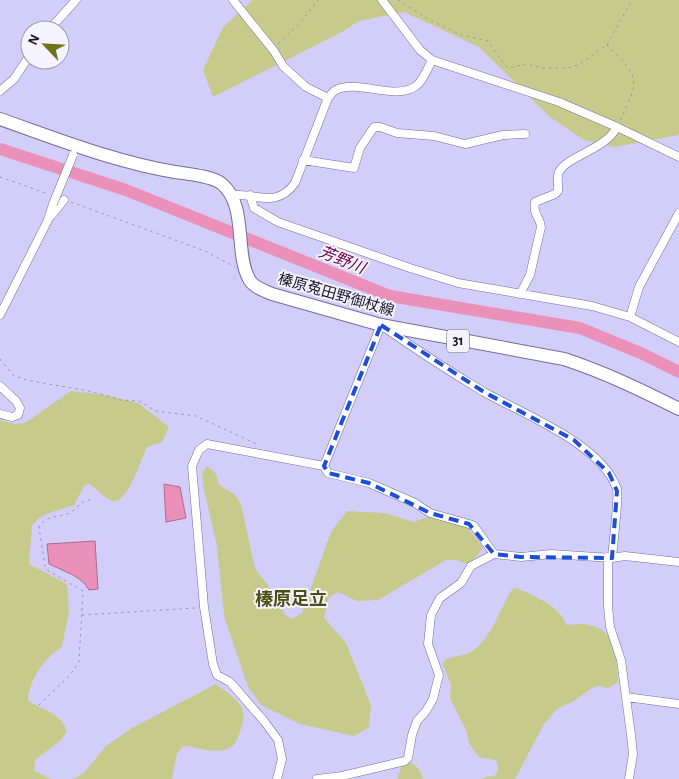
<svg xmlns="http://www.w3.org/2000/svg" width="679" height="779" font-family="'Alegreya Sans','Noto Sans JP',sans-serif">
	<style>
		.green { fill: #c6cb8c }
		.water { fill: #ea90b9; stroke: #ab6b8e }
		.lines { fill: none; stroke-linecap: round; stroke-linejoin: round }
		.river { stroke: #ea90b9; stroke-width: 12 }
		.street-casing { stroke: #746c9d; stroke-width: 9 }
		.primary-casing { stroke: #746c9d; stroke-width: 14 }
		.path { stroke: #9792b6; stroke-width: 1; stroke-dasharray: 2.5 4; stroke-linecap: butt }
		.street { stroke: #fff; stroke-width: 8 }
		.primary { stroke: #fff; stroke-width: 12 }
		.street-bridge-casing { stroke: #746c9d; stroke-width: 9; stroke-linecap: butt }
		.street-bridge { stroke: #fff; stroke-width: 8 }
		.marked { fill: none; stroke: #1d4ed8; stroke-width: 4; stroke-dasharray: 10 6; stroke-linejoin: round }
		.labels { text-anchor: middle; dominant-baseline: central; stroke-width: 4; stroke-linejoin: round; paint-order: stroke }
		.shield { fill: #f4f3fe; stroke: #5b5869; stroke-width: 1 }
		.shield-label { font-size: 14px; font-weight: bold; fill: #191629 }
		.street-label { font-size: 15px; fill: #191629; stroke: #f4f3fe }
		.water-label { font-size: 16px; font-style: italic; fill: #700045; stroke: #f4f3fe }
		.quarter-label { font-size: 18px; font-weight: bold; fill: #4c4f13; stroke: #f4f3fe }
	</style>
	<rect width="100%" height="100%" fill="#d3cdf9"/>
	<!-- green -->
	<path class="green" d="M253,0H679V135L614,147L584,140L550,117L479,47L404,12L359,21L340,33L213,97L203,70L223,27Z
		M71,391L105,395L138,403L169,427L162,442L147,447C142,457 127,506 112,501C105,498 96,489 90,484L85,485L74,505C61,510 39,513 32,526L29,564L67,584L69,611L62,647C45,657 29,680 28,700C44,712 58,710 67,731L61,740L35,760L34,771L52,779H0V420L15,424L25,423Z
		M207,466L216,474L219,485L235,495L241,504L255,569L275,594L285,615L293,619L302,613L331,532L347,511L384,513L414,522L430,516L467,527L483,548L469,565L457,560H446L378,600L357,601L338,592L329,597L324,618L346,643L371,705L369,727L354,736L300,724L271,710L261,705L248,687L224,616L217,546L203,485L202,474Z
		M514,588L519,589C537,598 559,605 566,625C573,625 582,623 589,625C618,630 616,661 618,682L608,688L598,686L592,688L574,701L557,709L544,724L515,779H482L484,777L494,776L498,772V764L495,760L479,757L470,745L465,728L452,703L450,696L451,685L443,665L444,660C453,656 463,656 471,652C489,642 501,609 510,592Z
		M216,684C237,700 251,706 239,734C237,741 235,746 227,749C215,754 197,747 184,746L177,753L172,779H72L83,774L106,746L132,728Z
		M407,763C417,763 420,770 423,779H397L402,766Z"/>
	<!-- water -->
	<path class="water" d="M164,484L180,487L186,518L166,522Z
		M95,541L98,589L89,590C82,576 63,571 49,564L47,544Z"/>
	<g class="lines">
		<!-- river -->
		<path class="river" d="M0,149L126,190L390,296L580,328L643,354L679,372"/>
		<defs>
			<path id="street" d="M233,0L274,51L283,66L306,87L328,98
				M382,0L420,50L432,60L559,102L617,127L679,157
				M49,30L76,0
				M0,91L14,79L30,55
				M303,160L354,168L360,148L374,127H380L397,133L434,136L465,144L503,135L525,134
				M231,195C257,193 276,209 295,183L328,98C330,96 333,91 336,90C357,79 396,101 416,86C423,81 428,68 432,60
				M250,195L254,208L278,222L410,268L458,283L592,306L630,317L679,342
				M51,216L64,200
				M520,294L530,275L541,227C540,216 533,216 535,202L555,194L558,191C559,185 556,178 559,172C567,156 605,150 617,127
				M0,315L48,220L53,204
				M630,317L639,287L679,213
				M0,386L16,401L20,408L18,415L12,417L0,414
				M324,466L381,325C415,349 449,371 484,392C523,414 602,444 617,489C619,498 613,545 612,558
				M608,557V606L610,627L621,660L631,735L633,754L629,779
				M626,697L679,704
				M277,779L282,759L278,740L264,721L230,682L217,675L213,664L204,607L192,466L199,450L207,444L324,466L328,473L369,483L415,503L430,513L469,524L474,526L494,554
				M317,779L342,776L405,761L408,758L412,735L417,721L426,711L433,699L439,675L428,644L431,615L440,598L461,583L471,566L494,554L521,557L551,554L612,558L625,556L679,562"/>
			<path id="primary" d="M0,119C57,139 115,162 175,172C187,174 213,176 222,184C247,205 235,250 248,277C252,287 263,290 272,294L381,325L564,359C604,372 641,390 679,409"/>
		</defs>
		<!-- street casing -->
		<use href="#street" class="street-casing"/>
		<!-- primary casing -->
		<use href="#primary" class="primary-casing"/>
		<!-- path -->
		<path class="path" d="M398,0L430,20L461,35L488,41L504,64L508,68L526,64L543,68H567L578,65L607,45L632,0
			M278,44L301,22L318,0
			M607,45C640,79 640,78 620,121
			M0,177L49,194
			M71,202L205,251L235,267
			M0,359L13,375L26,380L89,391L121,400L139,401L156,411L196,416L259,445
			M82,615L195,608
			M39,705L70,675L79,662L83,591L47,570L45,566L39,527C48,513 59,519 71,512C80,507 76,503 90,500"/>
		<!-- street -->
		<use href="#street" class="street"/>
		<!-- primary -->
		<use href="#primary" class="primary"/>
		<defs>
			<path id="street-bridge" d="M53,204L73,155"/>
		</defs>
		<!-- street-bridge casing -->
		<use href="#street-bridge" class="street-bridge-casing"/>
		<!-- street-bridge -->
		<use href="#street-bridge" class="street-bridge"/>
	</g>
	<!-- marked area -->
	<path class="marked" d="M381,325L484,392L574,440L609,473L617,491L612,558L521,557L494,554L469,524L430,513L369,483L328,473L324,466Z"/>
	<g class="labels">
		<!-- shield labels -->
		<rect class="shield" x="447" y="329.5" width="22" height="23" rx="4"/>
		<g class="shield-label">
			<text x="458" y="341">31</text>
		</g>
		<!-- street labels -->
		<g class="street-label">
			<text transform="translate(336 295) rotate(16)">榛原菟田野御杖線</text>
		</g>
		<!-- water labels -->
		<g class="water-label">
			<text transform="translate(342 260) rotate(22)">芳野川</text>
		</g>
		<!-- quarter labels -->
		<g class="quarter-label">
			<text x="291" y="600">榛原足立</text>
		</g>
	</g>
	<!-- north arrow -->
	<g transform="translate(45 45) rotate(295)"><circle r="24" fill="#f4f3fe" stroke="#9c9ba9"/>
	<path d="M0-4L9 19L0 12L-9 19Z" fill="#707319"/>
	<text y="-8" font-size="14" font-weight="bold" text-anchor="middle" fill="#191629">N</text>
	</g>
</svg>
